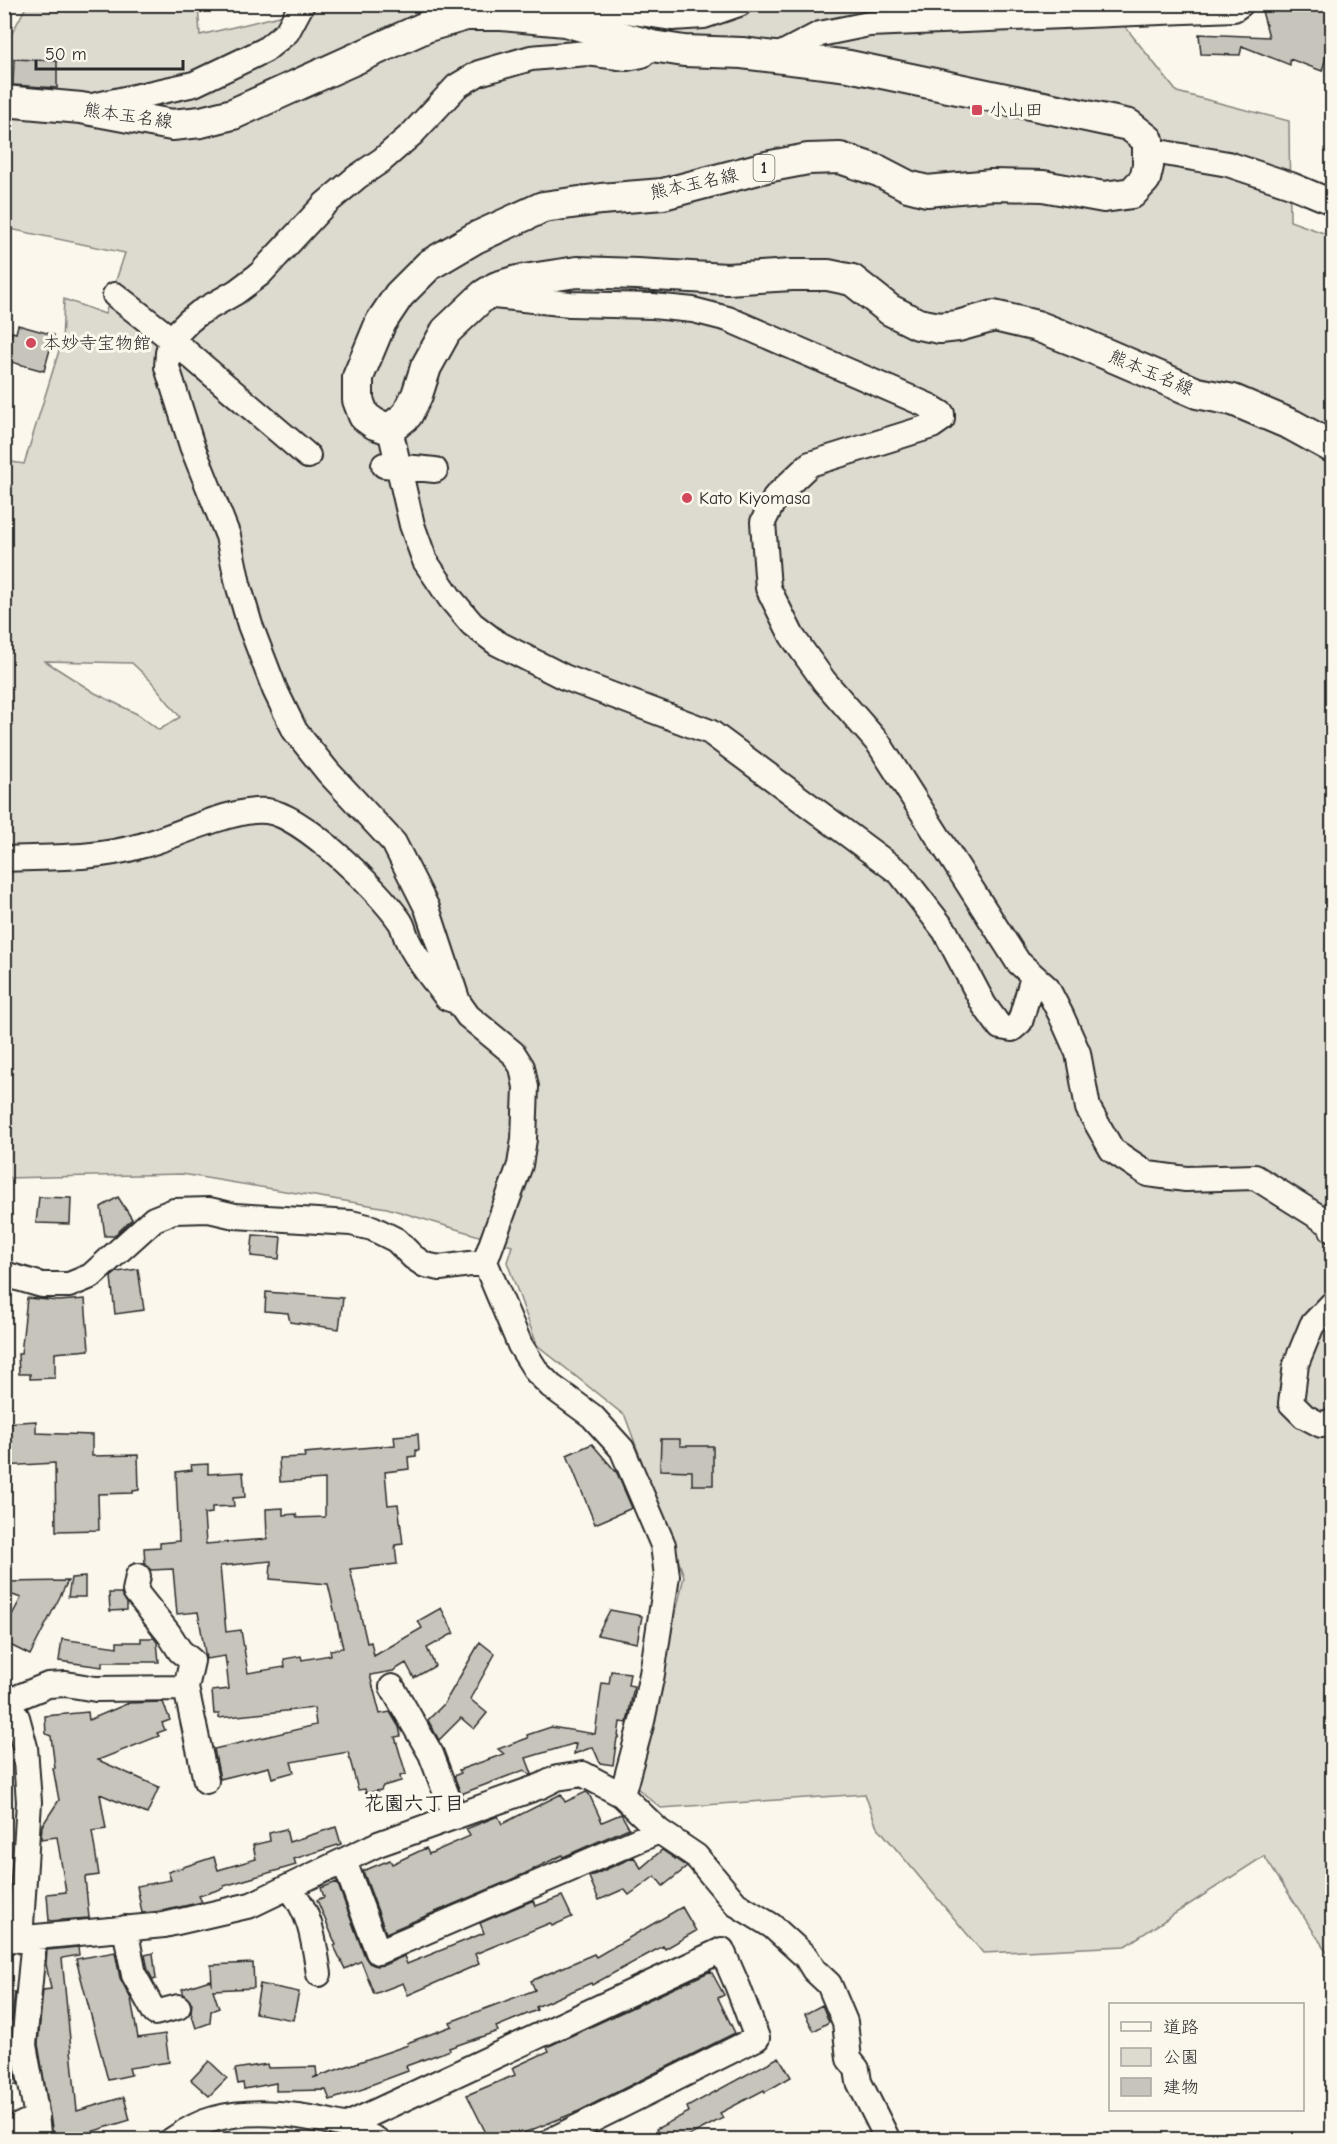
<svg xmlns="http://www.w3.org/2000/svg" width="1337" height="2144" font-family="'Comic Neue','Klee One',sans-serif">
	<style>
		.green { fill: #dddad0; stroke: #84827e; stroke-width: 1.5; fill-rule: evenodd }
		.building { fill: #c7c4bc; stroke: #2b2b2b; stroke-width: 1.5; fill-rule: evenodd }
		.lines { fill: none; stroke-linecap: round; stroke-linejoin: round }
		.minor-casing { stroke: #2b2b2b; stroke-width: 28 }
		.major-casing { stroke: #2b2b2b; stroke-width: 34 }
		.minor { stroke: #fbf7ec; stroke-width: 24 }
		.major { stroke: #fbf7ec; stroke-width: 30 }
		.poi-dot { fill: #d1495b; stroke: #fbf7ec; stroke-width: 2 }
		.labels { text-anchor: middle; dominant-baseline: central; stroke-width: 6; stroke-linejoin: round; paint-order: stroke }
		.shield { fill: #fbf7ec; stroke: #696865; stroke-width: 1.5 }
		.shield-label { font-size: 16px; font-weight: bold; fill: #2b2b2b }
		.poi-label { font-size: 18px; fill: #2b2b2b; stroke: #fbf7ec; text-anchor: start }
		.street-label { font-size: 18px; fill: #2b2b2b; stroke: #fbf7ec }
		.neighbourhood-label { font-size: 20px; font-weight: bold; fill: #2b2b2b; stroke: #fbf7ec }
	</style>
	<rect width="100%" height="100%" fill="#fbf7ec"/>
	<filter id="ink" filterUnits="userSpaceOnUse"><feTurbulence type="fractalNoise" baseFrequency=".0167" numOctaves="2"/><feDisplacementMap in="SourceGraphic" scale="12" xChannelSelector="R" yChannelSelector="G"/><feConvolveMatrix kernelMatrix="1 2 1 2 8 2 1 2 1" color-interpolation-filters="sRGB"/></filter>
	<g filter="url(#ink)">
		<!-- green -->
		<path class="green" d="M330,4L1108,5L1177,92L1289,121L1290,221L1332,236V1960L1264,1856L1125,1946L983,1953L876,1825L865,1794L661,1808L637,1788L684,1576L625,1416L537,1345L507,1262L512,1246L387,1208L182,1174L5,1178V461L24,464L62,341L64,299L105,314L125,253L5,228V46L27,5H198L200,35ZM45,661L132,663L151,681L180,717L159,730L139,715L95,693Z"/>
		<!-- building -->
		<path class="building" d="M1276,4H1323L1332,7V36L1322,71L1290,59V65L1242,46L1240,55L1201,54L1199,34L1269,37L1262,11L1273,12Z
			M14,59L57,61V88L13,85Z
			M18,325L54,335L44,371L4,360V334L11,336L12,332L16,333Z
			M39,1197L71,1198L70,1224L36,1223Z
			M118,1197L132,1219L114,1236H105L101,1207Z
			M253,1235L281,1237L279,1259L251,1256Z
			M138,1269L144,1310L115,1314L111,1277L117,1272Z
			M266,1292L343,1298L339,1329L290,1322L288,1313L265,1311Z
			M27,1298L59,1301L85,1299L89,1350L55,1353V1378L30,1379V1374H19L18,1354H21Z
			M36,1421V1433L92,1435V1456L138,1455L139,1490L133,1491V1493L98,1494L99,1530L56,1531L55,1463L4,1466V1423Z
			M418,1434L419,1450H416V1456L408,1457L409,1469L385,1472L388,1505L398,1504L403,1544L395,1545L397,1564L350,1569L367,1643L371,1642L374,1656L422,1628L418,1621L441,1608L454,1633L427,1648L435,1666L414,1678L406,1663L393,1671L370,1675L380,1714L390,1712L399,1727L401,1736L395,1737L406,1774L400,1776L401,1781L383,1786L381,1790L366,1793L365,1789L358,1790L348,1752L291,1762L294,1772L272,1778L269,1767L220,1779L214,1749L316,1725L314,1708L219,1718V1714H214L212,1691L229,1689L226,1663H228H226L225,1656L206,1659L198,1612L177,1614L173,1569L151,1570L145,1564L144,1548L160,1547V1543L179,1541L176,1472L192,1470L191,1465L208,1464V1474L243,1472L245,1497L233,1498L234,1506L212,1507V1513L204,1514L206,1544L267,1539L266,1509L283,1508V1515L296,1514L297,1518L325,1517V1479L280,1482L279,1458L305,1457L304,1453L395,1445L394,1436ZM271,1561L270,1579L328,1584L343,1648L330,1650L331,1655L302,1660L301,1656L284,1659L285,1667L248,1673L241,1630L226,1632L220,1566Z
			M661,1439H680V1446H713V1485H692V1471L660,1470Z
			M592,1444L617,1473L632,1508L595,1524L567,1455Z
			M85,1577V1597H68L71,1578Z
			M68,1581L30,1655L4,1642V1630L21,1598L4,1592V1582Z
			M109,1593H121L127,1603V1610L110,1611Z
			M610,1610L642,1616L637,1643L597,1635Z
			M141,1638H154L157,1642L159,1662H102V1667L59,1661L62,1639L117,1647V1642H141Z
			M480,1642L495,1654L470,1699L487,1713L474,1729L461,1718L439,1740L428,1720L444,1704Z
			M611,1671L630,1673L628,1685L634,1686L627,1723L620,1722L618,1737H620L617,1738L613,1765L600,1763L593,1747L574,1754L576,1743L526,1758L532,1774L530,1775L524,1770L461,1794L454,1776L461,1773L459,1770L504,1754L498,1749L528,1738L527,1735L551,1727L595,1734L602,1683L609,1684Z
			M163,1702L170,1720L162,1723L165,1730L157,1733L159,1736L98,1760L159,1787L147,1814L100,1794L106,1829L92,1831L99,1875L85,1877L89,1918L49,1921L47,1894L66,1892L57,1837L41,1839L42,1826L59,1800L53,1768H55L51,1736L46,1734L45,1716L88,1712L89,1720L129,1703Z
			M586,1792L589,1794L602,1822L621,1814L629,1828L563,1857L562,1855L524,1874L386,1933L363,1871L390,1860L392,1864L426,1848L429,1854L470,1836L466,1829L498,1816L502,1824L561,1794L565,1802Z
			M336,1827L341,1844L294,1859L296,1865L224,1886V1888L199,1896L202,1902L162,1911L142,1913L137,1886L171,1880L168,1872L214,1857L218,1870L256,1859L253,1845L270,1841L269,1833L286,1829L289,1842Z
			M662,1850L687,1867L663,1886L655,1876L629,1895L624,1889L599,1900L589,1877L634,1857L641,1868Z
			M337,1882L365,1957L369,1963L376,1966L384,1965L404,1956L407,1964L484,1933L480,1923L534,1900L536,1906L562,1896L572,1917L552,1926L550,1923L475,1954L479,1964L408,1995L403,1983L374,1994L361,1961L345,1969L334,1946L336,1945L317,1900L324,1897L321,1888Z
			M682,1907L696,1931L665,1949L663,1946L592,1985L591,1983L536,2007L537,2010L496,2027L498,2031L449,2048L450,2050L406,2066L408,2071L365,2087L366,2088L330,2100L326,2090L276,2091V2083L244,2089L243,2083L238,2084L235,2069L267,2064L268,2068L316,2067L317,2076L313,2078L408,2045L407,2043L452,2026L450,2022L535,1990L531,1981L594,1954L596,1957Z
			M78,1947L79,1955L62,1958L77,2111L124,2097L130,2120L68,2139H54L38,2044L43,1990L51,1989L46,1964L47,1950Z
			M115,1952L120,1978L131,1999L138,2038L165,2034L169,2062L129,2068L131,2075L108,2080L76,1959Z
			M153,1953L156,1979L153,1980L148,1970L145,1955Z
			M253,1963L254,1988L213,1990L219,2008L211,2011L210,2023L196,2028L191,2013L192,2003L184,1995L182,1989L210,1980L212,1985L211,1965Z
			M711,1971L724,1995L718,1998L735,2033L579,2111L521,2134L524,2139H489L467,2095L515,2075L512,2068L549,2051L547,2047Z
			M260,1984L299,1992L293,2020L255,2013Z
			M15,1992L12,2020L4,2021V1993Z
			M822,2005L829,2022L814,2031L805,2014Z
			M11,2054L17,2085L4,2086V2055Z
			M779,2057L791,2077L765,2092L764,2090L720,2113L723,2118L683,2139H661L656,2129L689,2112L687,2107Z
			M209,2061L227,2078L209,2096L191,2080Z"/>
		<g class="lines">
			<defs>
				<path id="minor" d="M565,21L573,10L588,5L672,18L704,16L739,4
					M776,57L820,34L869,24L1234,9L1241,4
					M88,107L194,84L265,50L287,32L302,4
					M1148,140L1153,151L1228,164L1291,185L1332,202
					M115,295L171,339L308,456
					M484,295L570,304L653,306L693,310L728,319L929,406L942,414V419L932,426L810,464L776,496L763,522L768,588L792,636L824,681L879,744L1018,962L1047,988L1061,1015L1078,1053L1088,1108L1112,1150L1148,1174L1186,1179L1255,1177L1330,1224L1332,1230
					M390,429L412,525L425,561L450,598L472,624L497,643L564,677L710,732L900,873L945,931L984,1005L1000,1027L1012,1029L1020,1022L1033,977
					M384,465L435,470
					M4,859C50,857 96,859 140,846C175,837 233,807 267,811C304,816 378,890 399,920C404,926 404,934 408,941C417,961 434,980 447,998L453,1000
					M4,1274L42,1285H69L91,1276L154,1219L174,1211L209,1210L235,1216L351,1223L372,1228L396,1240L413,1257L425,1265L440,1268L485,1262
					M1332,1304L1312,1325L1296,1364L1291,1403L1304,1416L1321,1425L1332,1421
					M138,1576L135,1591L169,1634L180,1651L192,1661L186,1688
					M392,1687L431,1754L455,1817
					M4,1703L48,1685L66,1684L96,1689L186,1688L206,1781
					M4,1706L17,1717L25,1747L29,1802L20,1940
					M622,1795L642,1721L652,1674L667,1576L663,1545L622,1449L592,1416L551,1386L537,1372L520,1345L485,1262L520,1165L524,1139L526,1087L522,1067L513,1053L468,1016L458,1002L427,908L394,843L328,772L295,731L275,690L250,625L238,584L228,536L192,446L167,367L168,353L171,339L189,321L199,313L236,292L260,274L325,204L357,177L382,160L412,134L457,86L479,73L531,58L587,53L627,58L642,55L652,46
					M330,1868L344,1861L378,1952L659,1831
					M289,1888C311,1912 314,1942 319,1974
					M125,1928L134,1975L155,2013L178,2007
					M34,1938L24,2045L35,2106L38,2133
					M4,1940L164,1925L251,1905L378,1844L541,1786L557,1778L583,1774L622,1795L659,1831L696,1856L736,1904L772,1926L806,1957L814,1970L829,1984L845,2022L849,2059L857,2069L859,2082L888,2140
					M345,2126L722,1950L738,1987L757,2038L552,2140
					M4,2133L37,2117
					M172,2140C185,2131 198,2123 214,2119C254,2108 303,2115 343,2125C355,2128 366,2135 377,2140"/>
				<path id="major" d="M4,101L81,108L172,125L201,122L233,114L428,26L466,15H502L565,21L652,46L684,51L742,53L849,66L1129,125L1148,140V166L1145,179L1132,193L1104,197L1043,186L992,185L927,191L908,186L879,171L840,158L808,159L766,167L663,194L601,199L543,207L475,238L429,265L399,295L381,322L358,377V400L364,416L375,424L390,429L407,415L417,395L426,367L446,331L484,295L497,287L517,281L577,272L637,274L727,279L792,275H828L852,280L890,310L918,324L940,328L958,326L994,316L1037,326L1083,344L1197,393L1233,400L1292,425L1332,447"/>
			</defs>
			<!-- minor casing -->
			<use href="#minor" class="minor-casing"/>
			<!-- major casing -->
			<use href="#major" class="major-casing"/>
			<!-- minor -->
			<use href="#minor" class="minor"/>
			<!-- major -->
			<use href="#major" class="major"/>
		</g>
	</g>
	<!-- markers -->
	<g class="poi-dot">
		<rect x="971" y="104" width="12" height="12" rx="3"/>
		<circle cx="31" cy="343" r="6"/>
		<circle cx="687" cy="498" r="6"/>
	</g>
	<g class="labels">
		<!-- shield labels -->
		<rect class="shield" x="753.5" y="155" width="21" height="26" rx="4.5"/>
		<g class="shield-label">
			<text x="764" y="168">1</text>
		</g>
		<!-- poi labels -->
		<g class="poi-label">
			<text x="989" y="110">小山田</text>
			<text x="43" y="343">本妙寺宝物館</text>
			<text x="699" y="498">Kato Kiyomasa</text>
		</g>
		<!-- street labels -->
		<g class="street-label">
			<text transform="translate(128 116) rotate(8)">熊本玉名線</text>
			<text transform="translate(694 184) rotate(-12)">熊本玉名線</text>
			<text transform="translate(1151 373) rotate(23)">熊本玉名線</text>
		</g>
		<!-- neighbourhood labels -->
		<g class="neighbourhood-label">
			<text x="414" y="1803">花園六丁目</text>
		</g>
	</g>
	<!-- margin -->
	<rect width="1337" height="2144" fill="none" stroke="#fbf7ec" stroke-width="24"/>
	<rect x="12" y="12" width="1313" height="2120" fill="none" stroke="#2b2b2b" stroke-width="2" filter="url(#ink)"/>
	<!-- legend -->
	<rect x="1109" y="2003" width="195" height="108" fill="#fbf7ec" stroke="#a8a59f" stroke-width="1.5"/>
	<rect x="1121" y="2022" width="30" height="9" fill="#fbf7ec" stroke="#a8a59f" stroke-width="1.5"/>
	<text x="1163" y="2033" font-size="18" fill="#2b2b2b">道路</text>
	<rect x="1121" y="2048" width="30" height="18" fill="#dddad0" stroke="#a8a59f" stroke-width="1.5"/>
	<text x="1163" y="2063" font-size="18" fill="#2b2b2b">公園</text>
	<rect x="1121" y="2078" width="30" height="18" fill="#c7c4bc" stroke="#a8a59f" stroke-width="1.5"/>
	<text x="1163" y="2093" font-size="18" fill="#2b2b2b">建物</text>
	<!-- scale -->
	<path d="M36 60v9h147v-9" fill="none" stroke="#2b2b2b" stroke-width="3"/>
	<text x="45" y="60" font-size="18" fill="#2b2b2b" stroke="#fbf7ec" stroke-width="4.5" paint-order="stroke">50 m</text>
</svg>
